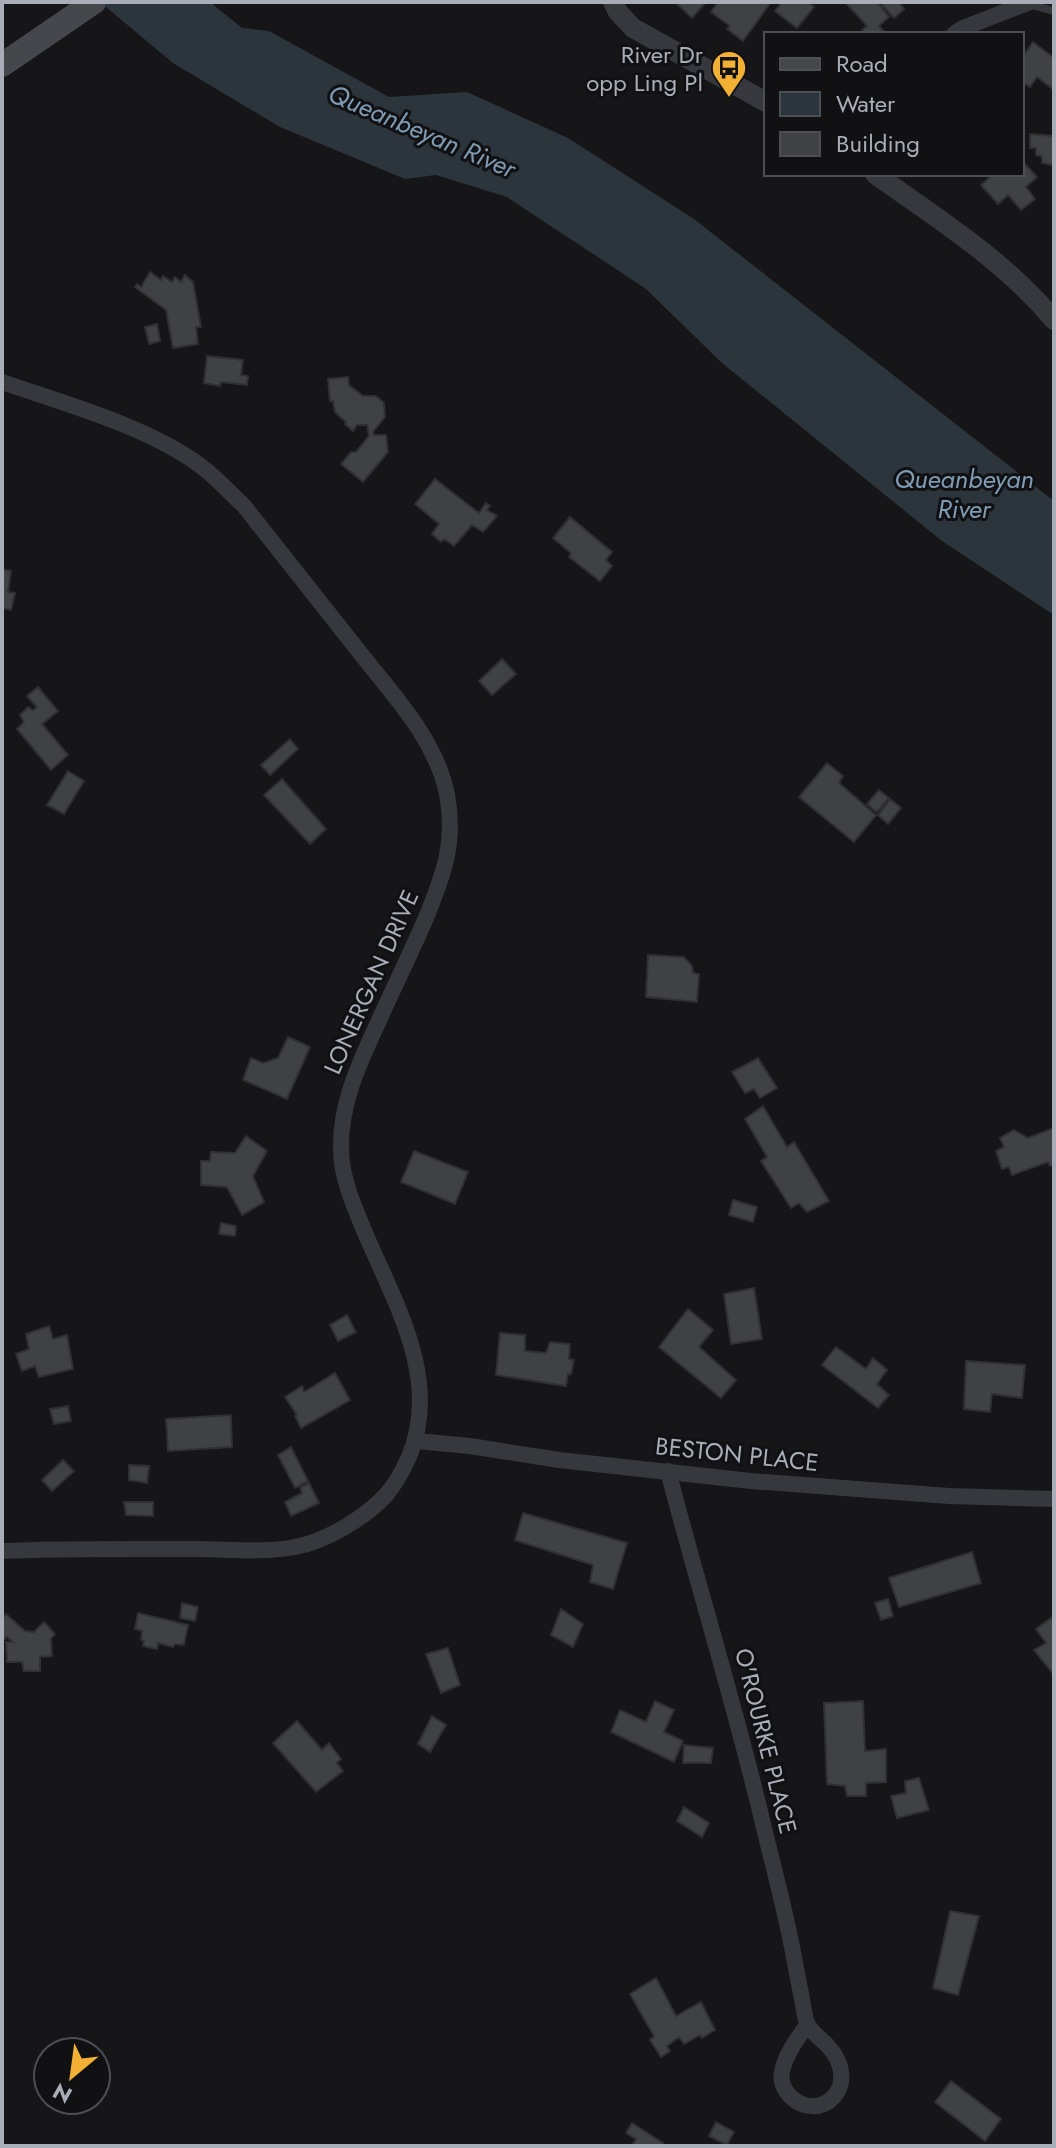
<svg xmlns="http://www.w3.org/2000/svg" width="1056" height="2148" font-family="Jost,sans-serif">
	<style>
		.water { fill: #2c353c }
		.building { fill: #404145; stroke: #303034; stroke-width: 2 }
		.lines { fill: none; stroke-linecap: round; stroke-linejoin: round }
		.service { stroke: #37383d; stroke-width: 8 }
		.minor { stroke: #37383d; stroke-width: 16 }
		.tertiary { stroke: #37383d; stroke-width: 20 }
		.secondary { stroke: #45474d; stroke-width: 24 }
		.labels { text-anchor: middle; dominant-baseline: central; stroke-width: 6; stroke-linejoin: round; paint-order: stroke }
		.poi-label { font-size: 24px; fill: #a8adb8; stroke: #111113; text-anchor: end }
		.street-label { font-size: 24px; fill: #a8adb8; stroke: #111113 }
		.water-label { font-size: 26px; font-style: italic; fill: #7f9bb3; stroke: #111113 }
	</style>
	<rect width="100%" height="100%" fill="#161618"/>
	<!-- water -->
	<path class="water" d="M100,2H210L242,28L269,31L389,97L467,92L568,138L694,219L1054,501V615L942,541L722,363L646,289L507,197L436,175L405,179L280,127L173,63Z"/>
	<!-- building -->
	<path class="building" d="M675,2H706L692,18Z
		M718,2H771L743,41L727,29L730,26L711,12Z
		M782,2H808L814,7L797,28L775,11Z
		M845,2H877L889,17L879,26L885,33L865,34L862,30L867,26Z
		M885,2H899L904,9L894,18L882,5Z
		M1033,42L1054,58V90L1037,77L1030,87L1022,82V58Z
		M1030,134L1054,136V165L1042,163V156L1036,155V148H1030Z
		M1022,161L1037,177L1026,187L1035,199L1021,210L1008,195L998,204L981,185L993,174H1022Z
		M150,272L161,280L163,276L172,282L175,277L181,282L185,275L193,282L201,327H196L198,344L173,348L166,310L135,287L137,284L141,287Z
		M157,324L160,341L149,344L145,327Z
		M207,356L243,360L241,375L248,376L247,385L221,382L220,386L204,383Z
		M348,377L349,385L363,396H376L384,403L385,417L373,432L374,435H386L388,452L363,482L341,464L351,452H356L369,436L367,425H357L353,431L345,424L346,422L335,412L333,401H330L328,379Z
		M435,479L479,513L486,503L490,506L487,510L497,516L483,532L472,525L454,546L444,539L441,542L432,534L439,524L415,504Z
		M570,517L612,552L606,560L612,566L600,581L569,557L571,553L553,538Z
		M2,569L11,571L8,592L15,593L11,610L2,608Z
		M502,659L516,674L492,695L479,681Z
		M38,687L58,711L42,724L68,755L51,770L17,729L24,722L20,715L28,707L33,710L37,707L27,696Z
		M290,739L298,749L270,775L261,765Z
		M827,763L843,776L839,783L876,815L854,842L799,797Z
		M68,771L84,781L64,814L47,805Z
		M282,779L326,829L310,844L264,795Z
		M879,790L889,798L877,812L867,804Z
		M890,799L901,808L888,824L878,815Z
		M648,955L684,957L692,966L693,973L699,974L697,1002L646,997Z
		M288,1037L310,1047L287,1099L243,1080L251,1058L263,1063L278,1058Z
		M758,1058L777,1088L760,1098L754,1089L745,1093L732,1072Z
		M763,1106L787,1147L794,1142L829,1201L807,1212L799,1203L791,1208L761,1161L767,1157L745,1119Z
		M1054,1128V1165L1050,1166L1048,1162L1012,1175L1009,1167L1002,1169L996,1151L1004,1147L1000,1138L1014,1130L1028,1138Z
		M246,1136L267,1151L253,1176L264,1202L242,1215L227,1187L201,1185V1161H210L211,1152L235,1153Z
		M414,1151L468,1172L455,1204L401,1182Z
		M733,1200L757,1207L753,1222L729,1215Z
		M221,1223L236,1226L235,1236L219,1234Z
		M754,1288L762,1339L731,1344L724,1294Z
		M688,1309L713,1330L699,1347L736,1380L721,1398L659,1347Z
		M347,1315L356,1332L338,1341L330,1325Z
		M49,1326L53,1339L67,1335L73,1369L39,1377L35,1366L22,1371L16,1354L29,1349L26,1334Z
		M500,1333L525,1335V1351L546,1353L550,1342L570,1344L569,1359L574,1360L571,1374H568L566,1386L496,1375Z
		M836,1347L866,1369L873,1358L887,1370L877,1384L889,1395L878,1408L822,1365Z
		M966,1361L1025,1365L1022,1398L992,1394L990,1412L964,1409Z
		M335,1373L350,1400L301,1428L295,1416L297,1415L285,1397L302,1386L304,1392Z
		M68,1406L71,1421L54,1424L50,1409Z
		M231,1415L232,1447L168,1451L166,1419Z
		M291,1447L308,1481L295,1488L278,1455Z
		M63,1460L74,1471L52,1491L42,1480Z
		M129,1465L149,1466L147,1483L129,1480Z
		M309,1483L319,1503L291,1516L285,1502L302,1493L300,1488Z
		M124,1502H153V1516L126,1515Z
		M523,1513L627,1543L613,1589L590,1582L593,1565L515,1540Z
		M972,1552L981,1583L899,1607L889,1578Z
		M888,1599L893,1616L881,1620L875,1603Z
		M182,1603L198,1607L195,1621L180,1618Z
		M561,1609L583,1624L573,1647L551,1635Z
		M138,1613L188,1625L184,1645L175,1644L173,1647L158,1643L157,1649L143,1646L144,1641L141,1640L142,1631L135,1629Z
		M6,1614L25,1631L34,1632L44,1622L55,1634L51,1639L52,1656L40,1657V1671H24L22,1662H7L6,1642H13L7,1637L5,1639L2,1637V1618Z
		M1051,1618L1054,1622V1675L1034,1650L1046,1643L1036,1629Z
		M448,1648L460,1685L441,1693L426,1654Z
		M655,1701L674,1710L664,1732L683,1741L674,1762L611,1732L620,1710L646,1722Z
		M863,1701L865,1751L886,1749V1782L866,1783V1796H847L845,1786L827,1784L824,1703Z
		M432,1716L446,1725L430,1752L418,1744Z
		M297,1721L322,1750L329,1743L341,1759L337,1763L343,1771L316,1792L273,1743Z
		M684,1745L713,1748L711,1763H683Z
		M919,1778L929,1810L897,1818L891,1796L906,1793L905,1781Z
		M684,1807L709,1823L702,1837L677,1821Z
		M950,1911L979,1916L958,1995L933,1988Z
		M656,1978L676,2016L701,2002L715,2030L702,2038L700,2035L684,2044L679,2037L667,2046L670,2051L661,2057L650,2040L654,2036L630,1994Z
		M951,2081L1001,2119L985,2141L935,2102Z
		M716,2122L734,2132L727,2145L709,2136Z
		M632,2123L663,2143L661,2146H632L636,2139L626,2133Z"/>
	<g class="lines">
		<!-- service -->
		<path class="service" d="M1028,4L1054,11"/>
		<!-- minor -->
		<path class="minor" d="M954,34L963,28L1030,2
			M2,382C63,403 146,426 198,464C215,476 229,492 244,506C283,556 322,605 361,654C394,696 436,740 447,794C456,843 444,873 426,918C410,955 392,991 376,1027C358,1066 340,1105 341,1149C341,1178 355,1209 366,1235C396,1305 441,1380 409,1457C403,1470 396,1484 386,1495C366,1517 325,1542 295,1547C264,1553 230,1549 198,1549C132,1549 67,1548 2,1551
			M416,1441L470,1446L559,1460L751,1481L949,1496L1054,1499
			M668,1471C699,1590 736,1708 764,1828C774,1869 785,1910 793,1952C796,1970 800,1987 803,2005C804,2011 805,2018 807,2023C810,2031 821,2039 827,2045C865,2085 819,2127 789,2095C784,2089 780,2081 782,2072C785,2055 797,2039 807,2025"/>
		<!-- tertiary -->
		<path class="tertiary" d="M613,2L618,12L633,28L766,102
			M875,174C938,219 1004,260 1054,320"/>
		<!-- secondary -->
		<path class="secondary" d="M2,65L94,2"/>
	</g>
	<!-- icons -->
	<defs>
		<symbol id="bus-pin" viewBox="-11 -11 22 30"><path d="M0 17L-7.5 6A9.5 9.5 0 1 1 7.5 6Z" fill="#f2b134" stroke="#111113"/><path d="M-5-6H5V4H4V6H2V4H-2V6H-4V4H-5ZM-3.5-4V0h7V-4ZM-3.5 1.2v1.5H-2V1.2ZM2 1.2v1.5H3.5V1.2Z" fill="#111"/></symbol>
	</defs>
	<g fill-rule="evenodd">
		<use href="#bus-pin" x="709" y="48" width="40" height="54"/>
	</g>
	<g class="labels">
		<!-- poi labels -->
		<g class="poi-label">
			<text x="703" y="54">River Dr<tspan x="703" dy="28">opp Ling Pl</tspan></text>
		</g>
		<!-- street labels -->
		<g class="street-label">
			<text transform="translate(371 982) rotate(-66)">LONERGAN DRIVE</text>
			<text transform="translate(737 1454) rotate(6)">BESTON PLACE</text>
			<text transform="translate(766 1741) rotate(76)">O'ROURKE PLACE</text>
		</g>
		<!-- water labels -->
		<g class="water-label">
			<text transform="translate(422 131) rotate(23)">Queanbeyan River</text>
			<text x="964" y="479">Queanbeyan<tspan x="964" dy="30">River</tspan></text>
		</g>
	</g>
	<!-- border -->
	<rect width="1056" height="2148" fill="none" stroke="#a8adb8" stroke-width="8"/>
	<!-- legend -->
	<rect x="764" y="32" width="260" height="144" fill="#111113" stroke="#4d4f55" stroke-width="2"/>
	<rect x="780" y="58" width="40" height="12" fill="#45474d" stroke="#4d4f55" stroke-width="2"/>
	<text x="836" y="72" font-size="24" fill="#a8adb8">Road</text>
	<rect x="780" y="92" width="40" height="24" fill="#2c353c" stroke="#4d4f55" stroke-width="2"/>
	<text x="836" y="112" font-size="24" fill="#a8adb8">Water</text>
	<rect x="780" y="132" width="40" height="24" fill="#404145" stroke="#4d4f55" stroke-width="2"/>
	<text x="836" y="152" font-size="24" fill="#a8adb8">Building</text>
	<!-- north arrow -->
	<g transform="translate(72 2076) rotate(209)"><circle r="38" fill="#111113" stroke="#4d4f55" stroke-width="2"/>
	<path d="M0-6L14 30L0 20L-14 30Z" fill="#f2b134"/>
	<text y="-12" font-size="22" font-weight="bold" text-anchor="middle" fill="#a8adb8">N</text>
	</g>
</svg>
